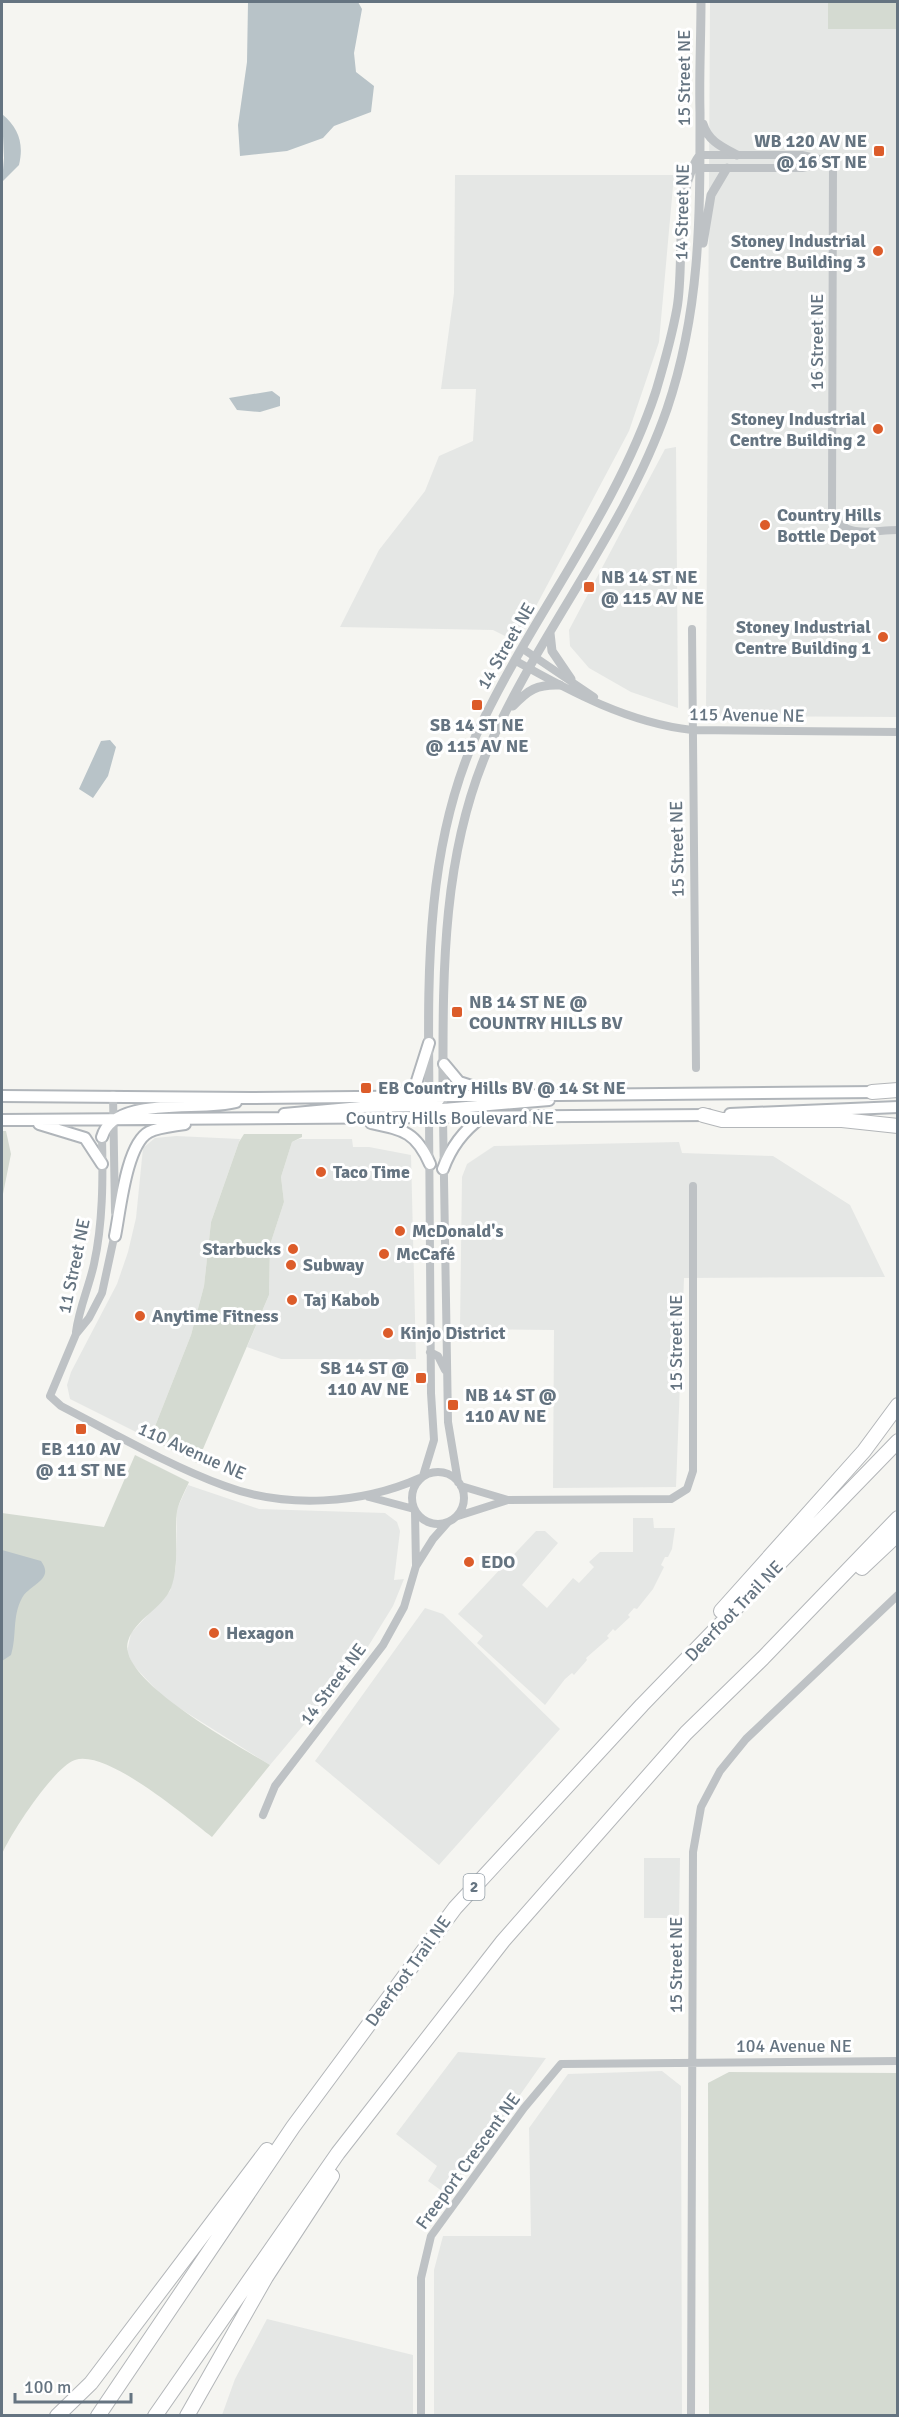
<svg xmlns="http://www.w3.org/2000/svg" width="899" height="2417" font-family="Signika,sans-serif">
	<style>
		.built { fill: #e5e7e5 }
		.green { fill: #d4dad1 }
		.water { fill: #b8c3c8 }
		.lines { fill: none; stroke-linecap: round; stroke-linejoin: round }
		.secondary-casing { stroke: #b0b5ba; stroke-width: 14 }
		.motorway-casing { stroke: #b3b6b9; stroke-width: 16 }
		.minor { stroke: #bec2c5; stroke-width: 8 }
		.tertiary { stroke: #bec2c5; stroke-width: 9 }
		.secondary { stroke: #fff; stroke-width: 10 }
		.motorway { stroke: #fff; stroke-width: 14 }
		.poi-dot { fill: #dc5c2a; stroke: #fff; stroke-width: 2 }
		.labels { text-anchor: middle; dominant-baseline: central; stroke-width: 6; stroke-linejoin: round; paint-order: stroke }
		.shield { fill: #fff; stroke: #939ea7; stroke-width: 1.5 }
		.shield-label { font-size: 16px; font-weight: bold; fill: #657481 }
		.street-label { font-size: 18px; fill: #657481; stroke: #fff }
		.poi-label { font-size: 18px; font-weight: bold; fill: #657481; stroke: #fff; text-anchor: start }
	</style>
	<rect width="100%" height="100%" fill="#f5f5f1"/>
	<!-- built -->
	<path class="built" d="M710,2H897V717L706,716Z
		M455,175H674L659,342L629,431L517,642L493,630L340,627L379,550L425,491L439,456L473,441L476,389H441L454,293Z
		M676,447L678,708L631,692L589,668L570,646L569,630L665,449Z
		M176,1136L240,1139L211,1222L204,1286L191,1335L150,1439L70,1399L67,1385L71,1372L117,1284L128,1252L136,1218L143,1148L155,1138Z
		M299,1139H352L353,1147H369L411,1155L416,1359H281L247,1347L269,1295L270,1245L284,1202L281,1177L292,1142Z
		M679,1142L682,1153L773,1156L850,1205L885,1277L684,1278L676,1487L553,1488L554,1330L460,1329L462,1177L467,1164L494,1146Z
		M188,1485L259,1509L385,1513L397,1522L400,1531L394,1580L404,1579L393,1606L364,1653L270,1765L165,1699L133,1665L127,1652L131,1633L170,1591L176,1567L177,1509Z
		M633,1518H653L654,1528H675L672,1549L668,1557H665L661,1565L664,1567L653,1589L637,1609L634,1608L628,1615L630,1617L615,1631L613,1629L607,1636L609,1638L586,1658L587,1660L574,1675L572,1673L565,1679L545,1705L477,1643L483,1636L458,1614L536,1531H545L558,1543L522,1585L547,1608L573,1578L579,1583L594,1567L589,1562L600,1552H633Z
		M425,1608L443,1614L560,1729L439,1865L315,1761Z
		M644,1858H680L679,1918H644Z
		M458,2052L546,2058L449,2196L428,2181L437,2166L396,2134Z
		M662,2071L681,2086L682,2415H434V2270L443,2236H531L529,2128L568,2074Z
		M267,2319L413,2355V2415H222L235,2379Z"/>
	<!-- green -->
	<path class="green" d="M828,2H897V29H828Z
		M2,1131H6L11,1154L2,1199Z
		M244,1134H302V1137L292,1142L281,1177L284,1202L270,1245L269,1295L197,1463L150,1439L191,1335L204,1286L211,1222L239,1142Z
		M135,1455L189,1482C185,1491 179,1502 177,1511C174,1537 180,1563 171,1588C162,1609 135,1619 128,1641C116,1680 241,1747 270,1765L212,1837C186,1817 107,1749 75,1760C54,1767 11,1833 2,1854V1513L104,1527Z
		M729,2072L897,2073V2415H709L708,2083Z"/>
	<!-- water -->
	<path class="water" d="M248,2H358L362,9L354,53L356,72L374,86L371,112L334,126L323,138L287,151L240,156L238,125L247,62Z
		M2,114C19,128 24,144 19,165L2,182L4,158Z
		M272,391L280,397V406L260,412L237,410L229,398Z
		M110,740L116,747L108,776L93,798L79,789L101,741Z
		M2,1550L41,1561C55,1580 30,1584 22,1598C12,1616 17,1637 11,1655L2,1661Z"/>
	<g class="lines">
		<defs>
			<path id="secondary" d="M444,1064L459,1082L481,1089
				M399,1095L416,1084L429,1043
				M2,1096L251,1098L877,1092
				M284,1114L361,1107L429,1106L436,1104L443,1094
				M730,1114L898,1107
				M430,1117L437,1110L443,1109L549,1100
				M2,1120L708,1115
				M371,1123C404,1130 416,1132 430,1164
				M39,1124L85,1138L102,1164
				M102,1137C114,1095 200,1112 236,1102
				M443,1169C451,1147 463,1131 481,1118
				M115,1236C120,1212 126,1144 149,1132C159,1127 174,1126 185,1124"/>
			<path id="motorway" d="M872,1092L898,1090
				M703,1115L722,1120H842L898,1126
				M862,1568L898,1534
				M721,1611L864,1451L898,1405
				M57,2416L91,2383L267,2150
				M98,2416L293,2127L455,1908L642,1705L898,1441
				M155,2416L338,2153L503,1941L686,1733L763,1658L898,1518
				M187,2416L266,2277L332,2176"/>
		</defs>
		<!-- secondary casing -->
		<use href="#secondary" class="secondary-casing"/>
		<!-- motorway casing -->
		<use href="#motorway" class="motorway-casing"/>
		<!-- minor -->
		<path class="minor" d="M701,155H802L828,161
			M833,161L832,513C846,540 870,530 898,530
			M694,168H802L833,161
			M692,629L696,1068
			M523,649L594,697
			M516,661C571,692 629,723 692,730L898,732
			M113,1095L115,1212
			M443,1118L448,1422L458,1482
			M115,1233L102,1293L89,1318L76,1334L50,1396L61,1406C113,1433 170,1466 225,1486C286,1509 362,1504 420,1478
			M76,1332C79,1308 89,1287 94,1264C103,1223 103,1179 102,1137
			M430,1352L438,1356L445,1370
			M412 1498a26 26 0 1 1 52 0a26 26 0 1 1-52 0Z
			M423,1476L434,1440L431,1393L429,1118
			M461,1486L508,1500L671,1499L687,1489L693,1471V1186
			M369,1497L414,1509
			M415,1511L416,1566
			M458,1516L508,1500
			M263,1815L275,1786L383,1645L404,1607L416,1566L433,1539L448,1522
			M421,2416V2278L431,2236L524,2108L561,2064L898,2061
			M691,2416L693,1852L701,1807L720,1771L746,1739L898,1595"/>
		<!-- tertiary -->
		<path class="tertiary" d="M703,124C708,141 722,147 737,155
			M703,243L711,195L727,168
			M550,633L552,651L571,679
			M513,706C528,690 537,684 560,685
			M443,1100C443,982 440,858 489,747C540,630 625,530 667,409C701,309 700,215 700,112C699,75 701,38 701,2
			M429,1103C428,978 424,848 478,731C532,615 616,513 656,391C664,364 672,336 677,308C685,263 673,191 700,155"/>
		<!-- secondary -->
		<use href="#secondary" class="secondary"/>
		<!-- motorway -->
		<use href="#motorway" class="motorway"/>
	</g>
	<!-- markers -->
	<g class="poi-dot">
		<rect x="873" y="145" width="12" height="12" rx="3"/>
		<circle cx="878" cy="251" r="6"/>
		<circle cx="878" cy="429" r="6"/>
		<circle cx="765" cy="525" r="6"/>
		<rect x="583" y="581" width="12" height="12" rx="3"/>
		<circle cx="883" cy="637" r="6"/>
		<rect x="471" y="699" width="12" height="12" rx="3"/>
		<rect x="451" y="1006" width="12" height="12" rx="3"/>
		<rect x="360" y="1082" width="12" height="12" rx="3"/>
		<circle cx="321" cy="1172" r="6"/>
		<circle cx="400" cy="1231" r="6"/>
		<circle cx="293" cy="1249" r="6"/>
		<circle cx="384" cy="1254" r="6"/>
		<circle cx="291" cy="1265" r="6"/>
		<circle cx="292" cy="1300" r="6"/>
		<circle cx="140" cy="1316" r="6"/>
		<circle cx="388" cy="1333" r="6"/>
		<rect x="415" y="1372" width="12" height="12" rx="3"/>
		<rect x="447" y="1399" width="12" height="12" rx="3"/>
		<rect x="75" y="1423" width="12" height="12" rx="3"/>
		<circle cx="469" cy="1562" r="6"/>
		<circle cx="214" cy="1633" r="6"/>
	</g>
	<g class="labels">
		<!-- shield labels -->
		<rect class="shield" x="463.5" y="1874" width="21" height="26" rx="4.5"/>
		<g class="shield-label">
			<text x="474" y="1887">2</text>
		</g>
		<!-- street labels -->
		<g class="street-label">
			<text transform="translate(684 78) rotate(-90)">15 Street NE</text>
			<text transform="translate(682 212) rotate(-89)">14 Street NE</text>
			<text transform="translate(817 342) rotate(-90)">16 Street NE</text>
			<text transform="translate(506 646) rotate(-60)">14 Street NE</text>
			<text transform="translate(747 715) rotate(1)">115 Avenue NE</text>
			<text transform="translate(677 849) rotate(-91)">15 Street NE</text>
			<text x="450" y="1118">Country Hills Boulevard NE</text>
			<text transform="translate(74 1266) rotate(-78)">11 Street NE</text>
			<text transform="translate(676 1343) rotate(-90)">15 Street NE</text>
			<text transform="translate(192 1451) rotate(24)">110 Avenue NE</text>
			<text transform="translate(734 1611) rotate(-46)">Deerfoot Trail NE</text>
			<text transform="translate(333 1684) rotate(-53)">14 Street NE</text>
			<text transform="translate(676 1965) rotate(-90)">15 Street NE</text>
			<text transform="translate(408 1971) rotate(-54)">Deerfoot Trail NE</text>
			<text x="794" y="2046">104 Avenue NE</text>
			<text transform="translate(468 2161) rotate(-54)">Freeport Crescent NE</text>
		</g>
		<!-- poi labels -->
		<g class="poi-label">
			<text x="867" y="141" text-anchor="end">WB 120 AV NE<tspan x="867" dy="21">@ 16 ST NE</tspan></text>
			<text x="866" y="241" text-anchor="end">Stoney Industrial<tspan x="866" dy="21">Centre Building 3</tspan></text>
			<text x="866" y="419" text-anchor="end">Stoney Industrial<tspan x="866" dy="21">Centre Building 2</tspan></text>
			<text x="777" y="515">Country Hills<tspan x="777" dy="21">Bottle Depot</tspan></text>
			<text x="601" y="577">NB 14 ST NE<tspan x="601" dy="21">@ 115 AV NE</tspan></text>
			<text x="871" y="627" text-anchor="end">Stoney Industrial<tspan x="871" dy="21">Centre Building 1</tspan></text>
			<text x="477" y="725" text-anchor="middle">SB 14 ST NE<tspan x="477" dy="21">@ 115 AV NE</tspan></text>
			<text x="469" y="1002">NB 14 ST NE @<tspan x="469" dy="21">COUNTRY HILLS BV</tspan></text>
			<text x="378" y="1088">EB Country Hills BV @ 14 St NE</text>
			<text x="333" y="1172">Taco Time</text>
			<text x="412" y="1231">McDonald's</text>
			<text x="281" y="1249" text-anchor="end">Starbucks</text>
			<text x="396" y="1254">McCafé</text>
			<text x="303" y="1265">Subway</text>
			<text x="304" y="1300">Taj Kabob</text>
			<text x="152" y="1316">Anytime Fitness</text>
			<text x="400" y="1333">Kinjo District</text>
			<text x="409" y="1368" text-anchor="end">SB 14 ST @<tspan x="409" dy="21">110 AV NE</tspan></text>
			<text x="465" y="1395">NB 14 ST @<tspan x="465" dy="21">110 AV NE</tspan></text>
			<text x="81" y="1449" text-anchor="middle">EB 110 AV<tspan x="81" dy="21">@ 11 ST NE</tspan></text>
			<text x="481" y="1562">EDO</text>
			<text x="226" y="1633">Hexagon</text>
		</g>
	</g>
	<!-- border -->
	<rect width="899" height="2417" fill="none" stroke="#657481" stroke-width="6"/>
	<!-- scale -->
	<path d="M15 2393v9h116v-9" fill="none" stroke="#657481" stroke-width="3"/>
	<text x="24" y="2393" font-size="18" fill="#657481" stroke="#ffffff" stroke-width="4.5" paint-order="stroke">100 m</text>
</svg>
